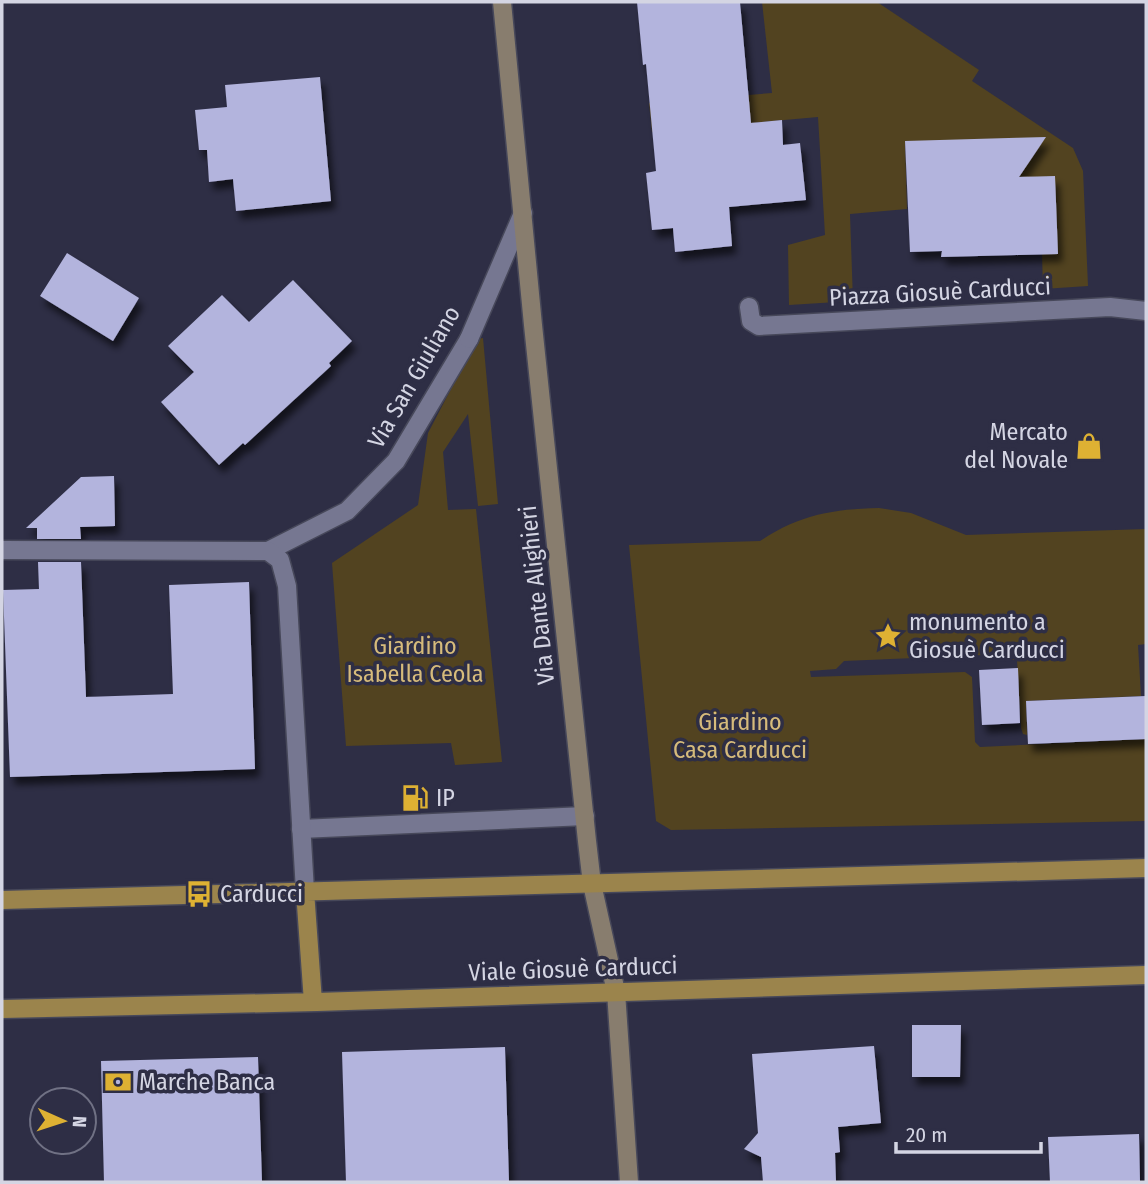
<svg xmlns="http://www.w3.org/2000/svg" width="1148" height="1184" font-family="'Fira Sans Condensed',sans-serif">
	<style>
		.green { fill: #524320 }
		.building { fill: #b3b4dd; filter: url(#shadow) }
		.lines { fill: none; stroke-linecap: round; stroke-linejoin: round }
		.lane-casing { stroke: #47485a; stroke-width: 21 }
		.street-casing { stroke: #47485a; stroke-width: 21 }
		.secondary-casing { stroke: #47485a; stroke-width: 21 }
		.primary-casing { stroke: #47485a; stroke-width: 21 }
		.lane { stroke: #767791; stroke-width: 18 }
		.street { stroke: #767791; stroke-width: 18 }
		.secondary { stroke: #887d6e; stroke-width: 18 }
		.primary { stroke: #9b844c; stroke-width: 18 }
		.labels { text-anchor: middle; dominant-baseline: central; stroke-width: 7; stroke-linejoin: round; paint-order: stroke }
		.street-label { font-size: 24px; fill: #d4d5e3; stroke: #2e2e45 }
		.poi-label { font-size: 24px; fill: #d4d5e3; stroke: #2e2e45; text-anchor: start }
		.park-label { font-size: 24px; fill: #d6bb7b; stroke: #2e2e45 }
	</style>
	<defs>
		<filter id="shadow"><feDropShadow dx="4.5" dy="8" stdDeviation="3.5" flood-color="#0009"/></filter>
	</defs>
	<rect width="100%" height="100%" fill="#2e2e45"/>
	<!-- green -->
	<path class="green" d="M762,2H877L979,70L972,81L1073,148L1083,171L1088,286L1043,289L1042,254L982,178L905,141L907,209L850,214L853,301L789,305L788,245L825,235L818,117L652,132L649,103L772,93Z
		M483,338L498,504L478,506L468,414L443,452L448,510L476,509L502,762L455,765L451,743L346,746L332,563L418,505L428,433L477,339Z
		M879,508L911,513L966,535L1146,529V644L1138,645L1141,696L1026,701L1027,735L1023,734L1021,728L1017,660H989L984,655L844,661L836,669L810,671L811,677L965,672L972,677L975,742L980,747L1146,739V821L671,830L656,821L629,545L760,541C799,515 833,509 879,508Z"/>
	<!-- building -->
	<path class="building" d="M637,2H740L751,123L782,120L783,145L800,143L806,200L729,207L732,246L675,252L673,228L652,230L646,173L656,171L646,64L643,65Z
		M320,77L331,201L236,211L233,179L209,182L207,150H199L195,110L227,107L225,85Z
		M1046,137L1019,177L1055,176L1058,254L941,257L942,251L910,252L905,141Z
		M67,253L139,298L113,341L40,296Z
		M293,280L352,341L329,363L331,366L245,445L243,443L219,465L161,402L194,372L168,346L222,295L249,322Z
		M114,476L115,526L80,527L81,539H37V528H26L81,477Z
		M38,562H81L86,697L173,694L169,585L249,582L255,769L10,777L3,590L39,589Z
		M1018,668L1020,723L982,725L979,670Z
		M1146,696V739L1028,744L1026,701Z
		M912,1025H961L960,1077H912Z
		M874,1046L881,1123L838,1127L840,1152L835,1153L836,1182H763L761,1157L744,1149L758,1133L752,1054Z
		M505,1047L509,1182H346L342,1052Z
		M258,1057L262,1182H104L101,1061Z
		M1139,1134L1140,1182H1050L1048,1137Z"/>
	<g class="lines">
		<defs>
			<path id="lane" d="M268,551L347,511L396,461L469,339
				M301,829L585,816"/>
			<path id="street" d="M749,307L751,321L759,326L1110,307L1146,311
				M469,339L523,213
				M2,550L268,551L280,560L287,586L305,891"/>
			<path id="secondary" d="M502,2L533,325L587,841L592,884L616,992L629,1182"/>
			<path id="primary" d="M305,891L313,1002
				M2,900L1146,868
				M2,1009L317,1002L1146,975"/>
		</defs>
		<!-- lane casing -->
		<use href="#lane" class="lane-casing"/>
		<!-- street casing -->
		<use href="#street" class="street-casing"/>
		<!-- secondary casing -->
		<use href="#secondary" class="secondary-casing"/>
		<!-- primary casing -->
		<use href="#primary" class="primary-casing"/>
		<!-- lane -->
		<use href="#lane" class="lane"/>
		<!-- street -->
		<use href="#street" class="street"/>
		<!-- secondary -->
		<use href="#secondary" class="secondary"/>
		<!-- primary -->
		<use href="#primary" class="primary"/>
	</g>
	<!-- icons -->
	<defs>
		<symbol id="shop-bare" viewBox="-9 -9 18 18"><path d="M-5-2.5h2.3a2.7 3.5 0 0 1 5.4 0H5L5.5 6h-11ZM-1.5-2.5h3a1.5 2.3 0 0 0-3 0Z" fill="#deb133" stroke="#2e2e45" stroke-width="2.5" paint-order="stroke"/></symbol>
		<symbol id="sight-bare" viewBox="-9 -9 18 18"><path d="M0-6L1.8-2.2L6-1.7L2.9 1.2L3.7 5.4L0 3.3L-3.7 5.4L-2.9 1.2L-6-1.7L-1.8-2.2Z" fill="#deb133" stroke="#2e2e45" stroke-width="2.5" paint-order="stroke"/></symbol>
		<symbol id="fuel-bare" viewBox="-9 -9 18 18"><path d="M-5.5-6h7V0h2V4h1.3V-2.5L3-4.5l.8-.8L6-3V5H2.5V1h-1V6h-7ZM-4.2-4.7v3.2H.2V-4.7Z" fill="#deb133" stroke="#2e2e45" stroke-width="2.5" paint-order="stroke"/></symbol>
		<symbol id="bus-bare" viewBox="-9 -9 18 18"><path d="M-5-6H5V4H4V6H2V4H-2V6H-4V4H-5ZM-3.5-4V0h7V-4ZM-3.5 1.2v1.5H-2V1.2ZM2 1.2v1.5H3.5V1.2Z" fill="#deb133" stroke="#2e2e45" stroke-width="2.5" paint-order="stroke"/></symbol>
		<symbol id="bank-bare" viewBox="-9 -9 18 18"><path d="M-6-4H6V4H-6ZM0-2.3a2.3 2.3 0 1 0 0 4.6a2.3 2.3 0 1 0 0-4.6Z" fill="#deb133" stroke="#2e2e45" stroke-width="2.5" paint-order="stroke"/></symbol>
	</defs>
	<g fill-rule="evenodd">
		<use href="#shop-bare" x="1070" y="427" width="38" height="38"/>
		<use href="#sight-bare" x="869" y="617" width="38" height="38"/>
		<use href="#fuel-bare" x="396" y="779" width="38" height="38"/>
		<use href="#bus-bare" x="180" y="875" width="38" height="38"/>
		<use href="#bank-bare" x="99" y="1063" width="38" height="38"/>
	</g>
	<g class="labels">
		<!-- street labels -->
		<g class="street-label">
			<text transform="translate(940 292) rotate(-3)">Piazza Giosuè Carducci</text>
			<text transform="translate(414 377) rotate(-60)">Via San Giuliano</text>
			<text transform="translate(537 595) rotate(-96)">Via Dante Alighieri</text>
			<text transform="translate(573 969) rotate(-2)">Viale Giosuè Carducci</text>
		</g>
		<!-- poi labels -->
		<g class="poi-label">
			<text x="1068" y="432" text-anchor="end">Mercato<tspan x="1068" dy="28">del Novale</tspan></text>
			<text x="909" y="622">monumento a<tspan x="909" dy="28">Giosuè Carducci</tspan></text>
			<text x="436" y="798">IP</text>
			<text x="220" y="894">Carducci</text>
			<text x="139" y="1082">Marche Banca</text>
		</g>
		<!-- park labels -->
		<g class="park-label">
			<text x="415" y="646">Giardino<tspan x="415" dy="28">Isabella Ceola</tspan></text>
			<text x="740" y="722">Giardino<tspan x="740" dy="28">Casa Carducci</tspan></text>
		</g>
	</g>
	<!-- border -->
	<rect width="1148" height="1184" fill="none" stroke="#d4d5e3" stroke-width="7"/>
	<!-- north arrow -->
	<g transform="translate(63 1121) rotate(93)"><circle r="33" fill="#2e2e45" stroke="#707184" stroke-width="2"/>
	<path d="M0-5L12 26L0 18L-12 26Z" fill="#deb133"/>
	<text y="-10" font-size="19" font-weight="bold" text-anchor="middle" fill="#d4d5e3">N</text>
	</g>
	<!-- scale -->
	<path d="M896 1142v10h145v-10" fill="none" stroke="#d4d5e3" stroke-width="3.5"/>
	<text x="906" y="1142" font-size="21" fill="#d4d5e3" stroke="#2e2e45" stroke-width="5" paint-order="stroke">20 m</text>
</svg>
